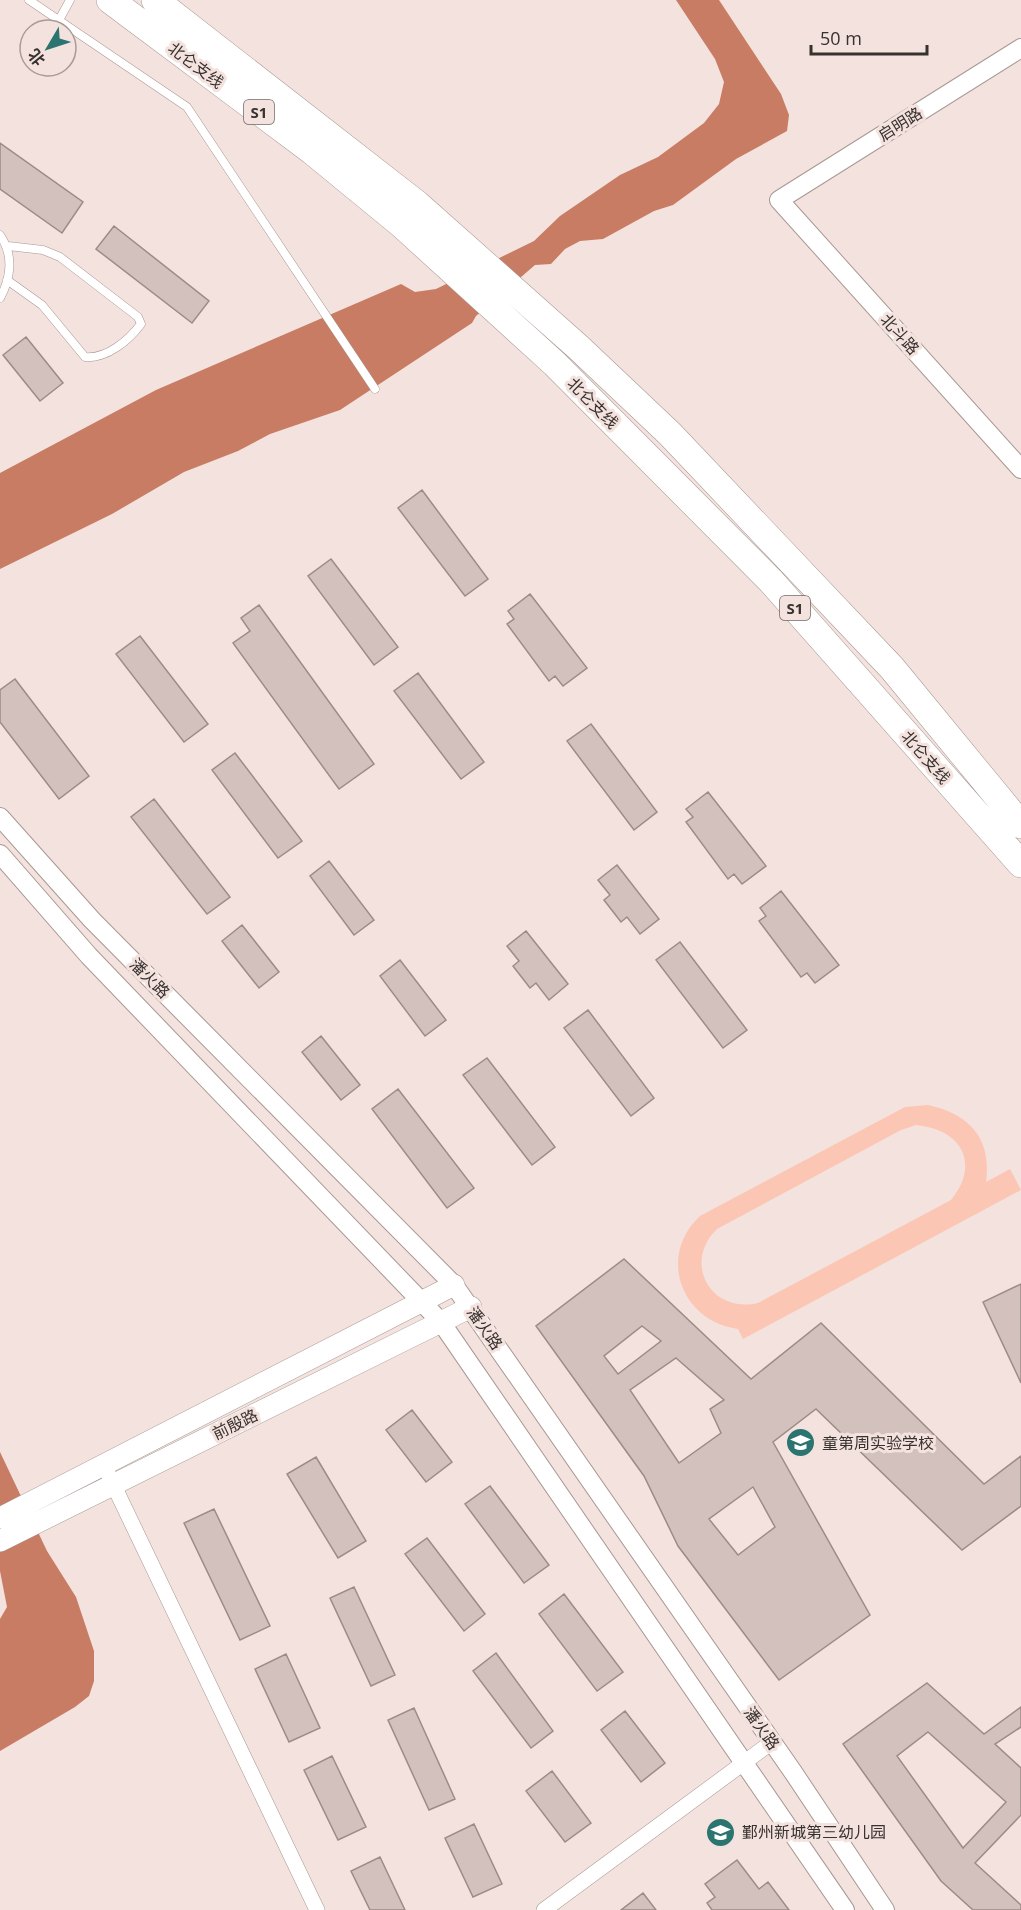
<svg xmlns="http://www.w3.org/2000/svg" width="1021" height="1910" font-family="'Open Sans','Noto Sans SC',sans-serif">
	<style>
		.green { fill: #fcc6b5; fill-rule: evenodd }
		.water { fill: #c87c63 }
		.building { fill: #d2c1bc; stroke: #9c8c87; stroke-width: 1.5; fill-rule: evenodd }
		.lines { fill: none; stroke-linecap: round; stroke-linejoin: round }
		.service-casing { stroke: #a89893; stroke-width: 9 }
		.minor-casing { stroke: #a89893; stroke-width: 16 }
		.tertiary-casing { stroke: #a89893; stroke-width: 20 }
		.secondary-casing { stroke: #a89893; stroke-width: 22 }
		.motorway-casing { stroke: #a89893; stroke-width: 28 }
		.service { stroke: #fff; stroke-width: 8 }
		.minor { stroke: #fff; stroke-width: 15 }
		.tertiary { stroke: #fff; stroke-width: 18 }
		.secondary { stroke: #fff; stroke-width: 21 }
		.motorway { stroke: #fff; stroke-width: 27 }
		.labels { text-anchor: middle; dominant-baseline: central; stroke-width: 6; stroke-linejoin: round; paint-order: stroke }
		.shield { fill: #f3e2dd; stroke: #6f6663; stroke-width: 1.5 }
		.shield-label { font-size: 15px; font-weight: bold; fill: #37312f }
		.street-label { font-size: 16px; fill: #37312f; stroke: #f3e2dd }
		.poi-label { font-size: 16px; fill: #37312f; stroke: #f3e2dd; text-anchor: start }
	</style>
	<rect width="100%" height="100%" fill="#f3e2dd"/>
	<!-- green -->
	<path class="green" d="M928,1105C969,1114 992,1138 986,1182L1010,1169L1021,1190L743,1339L738,1329C681,1321 657,1256 700,1216L905,1107ZM916,1125C961,1129 981,1163 951,1200L758,1303C711,1314 682,1263 717,1229L901,1130Z"/>
	<!-- water -->
	<path class="water" d="M676,0H719L781,94L789,115L787,131L736,159L673,205L654,211L603,239L580,241L565,249L551,264L535,265L476,316L472,323L340,410L270,434L238,451L184,472L112,514L0,569V473L156,390L401,284L415,292L436,289L534,241L560,216L620,175L658,157L704,123L719,104L724,82L715,59Z
		M0,1452L47,1551L76,1597L94,1651V1681L89,1696L75,1707L0,1751V1619L7,1607L0,1571Z"/>
	<!-- building -->
	<path class="building" d="M0,143L83,202L62,233L0,189Z
		M114,226L209,301L192,323L96,249Z
		M26,337L63,383L40,401L3,355Z
		M422,490L488,579L465,596L398,508Z
		M331,559L398,647L374,665L308,576Z
		M530,594L587,668L563,686L555,676L549,681L507,624L514,619L508,611Z
		M259,605L374,764L339,789L233,643L250,631L241,618Z
		M140,636L208,724L184,742L116,654Z
		M418,673L484,762L461,779L394,691Z
		M15,679L89,776L59,799L0,722V690Z
		M591,724L657,812L634,830L567,741Z
		M235,753L302,841L278,858L212,770Z
		M708,792L766,866L742,884L734,874L728,879L686,822L693,817L686,809Z
		M154,799L230,897L207,914L131,817Z
		M329,861L374,920L354,935L310,876Z
		M617,865L659,919L640,934L627,917L621,922L604,900L610,895L598,880Z
		M781,891L839,965L815,983L807,973L801,977L759,921L766,916L760,908Z
		M242,925L279,972L259,988L222,941Z
		M526,931L568,984L549,1000L536,983L530,988L513,966L519,961L507,946Z
		M680,942L747,1030L723,1048L656,960Z
		M400,960L446,1020L425,1036L380,976Z
		M588,1010L654,1098L631,1116L564,1028Z
		M321,1036L360,1085L341,1100L302,1052Z
		M487,1058L555,1147L532,1165L463,1075Z
		M398,1089L474,1188L447,1208L372,1109Z
		M624,1259L751,1379L821,1323L984,1484L1021,1456V1506L962,1550L816,1409L773,1442L870,1615L779,1680L678,1546L644,1476L536,1326ZM642,1326L661,1341L618,1374L604,1356ZM676,1358L724,1400L710,1409L721,1433L679,1463L630,1390ZM753,1487L775,1527L738,1555L709,1519Z
		M1021,1284V1383L983,1302Z
		M412,1410L452,1462L426,1482L386,1430Z
		M316,1457L366,1541L338,1558L287,1474Z
		M490,1486L549,1565L524,1583L465,1504Z
		M214,1509L270,1626L240,1640L184,1523Z
		M427,1538L485,1614L464,1631L405,1554Z
		M354,1587L395,1675L371,1686L330,1598Z
		M564,1594L623,1672L597,1691L539,1614Z
		M496,1653L553,1731L531,1748L473,1671Z
		M286,1654L320,1728L289,1742L255,1669Z
		M927,1683L984,1734L1021,1707V1727L995,1744L1021,1768V1815L975,1863L1021,1905V1910H973L941,1881L843,1744ZM928,1732L1006,1802L963,1848L897,1756Z
		M414,1708L455,1799L429,1810L388,1720Z
		M625,1711L665,1763L641,1782L601,1730Z
		M332,1756L366,1827L338,1840L304,1770Z
		M552,1771L591,1823L565,1842L526,1791Z
		M474,1824L502,1884L473,1897L445,1838Z
		M380,1857L405,1910H370L351,1871Z
		M737,1860L759,1889L768,1882L789,1910H712L707,1903L715,1897L705,1884Z
		M643,1893L656,1910H621Z"/>
	<g class="lines">
		<defs>
			<path id="service" d="M29,0L187,107L375,389
				M59,20L70,0
				M0,235C14,255 11,278 0,298
				M7,280L42,305L85,357C107,359 129,340 141,324L138,317L60,257L43,250L8,246"/>
			<path id="minor" d="M104,1465L317,1910
				M544,1910L772,1742"/>
			<path id="tertiary" d="M1021,48L779,200L1021,469
				M0,817L92,920L454,1285L793,1772L885,1910
				M0,854L89,956L441,1322L845,1910"/>
			<path id="secondary" d="M0,1518L454,1285
				M0,1541L471,1307"/>
			<path id="motorway" d="M110,0L312,151L401,224L555,364L771,581L1021,864
				M155,0L417,204L578,347L670,434L892,668L1021,825"/>
		</defs>
		<!-- service casing -->
		<use href="#service" class="service-casing"/>
		<!-- minor casing -->
		<use href="#minor" class="minor-casing"/>
		<!-- tertiary casing -->
		<use href="#tertiary" class="tertiary-casing"/>
		<!-- secondary casing -->
		<use href="#secondary" class="secondary-casing"/>
		<!-- motorway casing -->
		<use href="#motorway" class="motorway-casing"/>
		<!-- service -->
		<use href="#service" class="service"/>
		<!-- minor -->
		<use href="#minor" class="minor"/>
		<!-- tertiary -->
		<use href="#tertiary" class="tertiary"/>
		<!-- secondary -->
		<use href="#secondary" class="secondary"/>
		<!-- motorway -->
		<use href="#motorway" class="motorway"/>
	</g>
	<!-- icons -->
	<defs>
		<symbol id="school-disc" viewBox="-11 -11 22 22"><circle r="9.5" fill="#2b746f" stroke="#f3e2dd"/><path d="M0-5L7-2L0 1L-7-2ZM-4 1L0 2.5L4 1V4Q0 6-4 4Z" fill="#fff"/></symbol>
	</defs>
	<g fill-rule="evenodd">
		<use href="#school-disc" x="784" y="1426" width="33" height="33"/>
		<use href="#school-disc" x="704" y="1816" width="33" height="33"/>
	</g>
	<g class="labels">
		<!-- shield labels -->
		<g class="shield">
			<rect x="244" y="100" width="30" height="24" rx="4.5"/>
			<rect x="780" y="596" width="30" height="24" rx="4.5"/>
		</g>
		<g class="shield-label">
			<text x="259" y="112">S1</text>
			<text x="795" y="608">S1</text>
		</g>
		<!-- street labels -->
		<g class="street-label">
			<text transform="translate(196 65) rotate(37)">北仑支线</text>
			<text transform="translate(900 124) rotate(-32)">启明路</text>
			<text transform="translate(900 334) rotate(48)">北斗路</text>
			<text transform="translate(593 403) rotate(45)">北仑支线</text>
			<text transform="translate(926 757) rotate(49)">北仑支线</text>
			<text transform="translate(150 978) rotate(45)">潘火路</text>
			<text transform="translate(485 1328) rotate(55)">潘火路</text>
			<text transform="translate(235 1424) rotate(-26)">前殷路</text>
			<text transform="translate(762 1728) rotate(55)">潘火路</text>
		</g>
		<!-- poi labels -->
		<g class="poi-label">
			<text x="822" y="1443">童第周实验学校</text>
			<text x="742" y="1832">鄞州新城第三幼儿园</text>
		</g>
	</g>
	<!-- north arrow -->
	<g transform="translate(48 48) rotate(231)"><circle r="28" fill="#f3e2dd" stroke="#a89b97" stroke-width="1.5"/>
	<path d="M0-4.5L10 22L0 15L-10 22Z" fill="#2b746f"/>
	<text y="-9" font-size="16" font-weight="bold" text-anchor="middle" fill="#37312f">北</text>
	</g>
	<!-- scale -->
	<path d="M811 45v9h116v-9" fill="none" stroke="#37312f" stroke-width="3"/>
	<text x="820" y="45" font-size="18" fill="#37312f" stroke="#f3e2dd" stroke-width="4.5" paint-order="stroke">50 m</text>
</svg>
